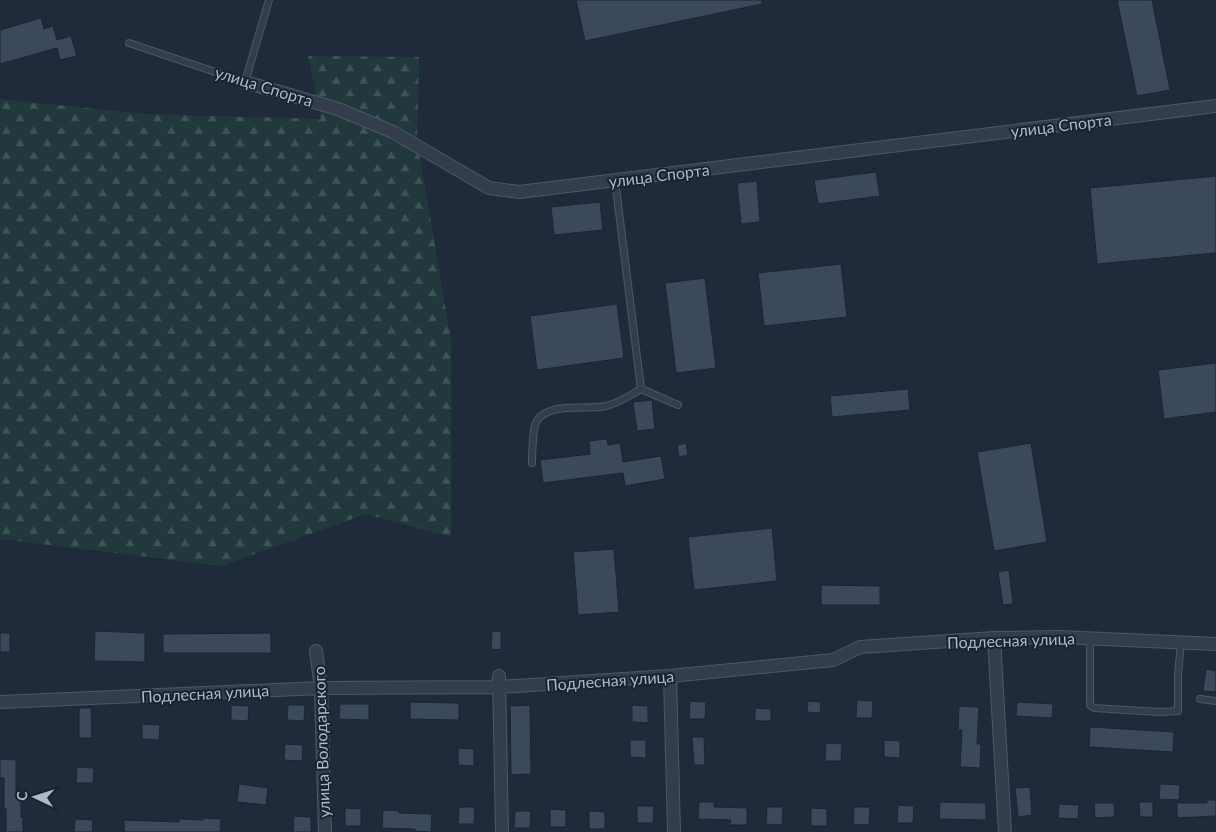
<svg xmlns="http://www.w3.org/2000/svg" width="1216" height="832" font-family="Lato,sans-serif">
	<style>
		.forest { fill: url(#forest-firs) }
		.building { fill: #3b495b; stroke: #1b2432 }
		.lines { fill: none; stroke-linecap: round; stroke-linejoin: round }
		.service-casing { stroke: #4e5866; stroke-width: 8 }
		.minor-casing { stroke: #4e5866; stroke-width: 14 }
		.service { stroke: #333d4b; stroke-width: 6 }
		.minor { stroke: #333d4b; stroke-width: 12 }
		.labels { text-anchor: middle; dominant-baseline: central; stroke-width: 4; stroke-linejoin: round; paint-order: stroke }
		.street-label { font-size: 16px; fill: #aeb8c8; stroke: #192230 }
	</style>
	<defs>
		<pattern id="forest-firs" width="22" height="20" patternUnits="userSpaceOnUse" patternTransform="scale(1.25)"><rect width="22" height="20" fill="#21393c"/><path d="M5 1l3.5 6h-7zM16 11l3.5 6h-7z" fill="#3f5457"/></pattern>
	</defs>
	<rect width="100%" height="100%" fill="#1f2b3b"/>
	<!-- forest -->
	<path class="forest" d="M308,56L419,57L417,140L451,340V537L366,514L221,566L0,539V99L145,114L321,119Z"/>
	<!-- building -->
	<path class="building" d="M576,0H762V4L585,41Z
		M1117,0H1152L1170,90L1137,96Z
		M41,18L44,29L53,26L57,40L71,36L77,56L60,60L57,48L0,64V30Z
		M876,172L880,196L818,204L814,180Z
		M1216,176V253L1097,264L1090,188Z
		M757,181L760,222L741,224L737,183Z
		M600,202L603,230L554,235L551,207Z
		M841,264L847,317L764,326L758,273Z
		M705,278L716,368L676,373L665,283Z
		M617,304L624,358L537,370L530,316Z
		M1216,363V412L1164,419L1158,370Z
		M908,389L910,410L832,417L830,396Z
		M652,400L655,429L637,431L633,402Z
		M607,439L608,445L620,443L623,462L661,456L665,479L625,486L623,473L543,483L540,460L590,454L589,441Z
		M686,443L688,455L679,457L677,445Z
		M1031,443L1047,542L994,551L977,452Z
		M772,528L777,581L694,590L688,537Z
		M614,549L619,612L578,615L573,552Z
		M1009,570L1013,604L1003,605L998,572Z
		M821,585L880,586V605H821Z
		M95,631L145,633V662L94,661Z
		M492,631H501V650L491,649Z
		M0,633H10V652H0Z
		M271,633V653H163V634Z
		M1206,669L1216,671V692L1203,691Z
		M857,700L873,701L872,718H856Z
		M690,701L706,702L705,719H689Z
		M808,701L821,702L820,713L807,712Z
		M410,702L459,703V720L410,719Z
		M1017,702L1053,704L1052,718L1016,716Z
		M340,704H369V720L339,719Z
		M231,705L249,706L248,721L231,720Z
		M288,705H305L304,721L287,720Z
		M530,705L531,774L511,775L510,706Z
		M632,705L648,706V723L632,722Z
		M959,706L979,707L977,744H981L980,768L960,767L962,730H958Z
		M79,708H91L92,738H79Z
		M755,708L771,709V721H755Z
		M142,724L160,725L159,740L142,739Z
		M1090,727L1174,732L1173,752L1089,747Z
		M692,737H704L705,765H694Z
		M630,740H646V758L630,757Z
		M884,740L900,741V758L884,757Z
		M826,743L842,744L841,761H825Z
		M285,744L303,745L302,761L284,760Z
		M458,748L474,749V766L458,765Z
		M0,759L16,760V791H21V817H23V832H6V809H4V778H0Z
		M77,767L94,768L93,783H76Z
		M239,784L268,788L266,805L237,802Z
		M1160,784L1180,785L1179,800L1159,799Z
		M1030,787L1032,815L1018,817L1015,788Z
		M1207,800H1216V816L1177,818V803H1207Z
		M699,802H714V807L747,808V825H730L731,820L698,819Z
		M940,802L986,803V820L939,819Z
		M1139,802H1153V817H1140Z
		M1094,803H1114L1115,817L1095,818Z
		M1059,804L1079,805L1078,819L1058,818Z
		M898,805L914,806L913,823H897Z
		M637,806H654L653,823H637Z
		M459,807H475L474,824H458Z
		M767,807H783L782,825L766,824Z
		M854,807H870L869,825L853,824Z
		M345,808L361,809V826H345Z
		M811,808L827,809V826H811Z
		M550,809L566,810V827H550Z
		M383,810L399,811V813L432,814L431,832L415,831V829L382,828Z
		M515,811H531L530,828H514Z
		M589,811L605,812V829H589Z
		M294,816L311,817V832H293Z
		M203,818L221,819L220,832H124V820L179,822V819L203,820Z
		M75,819L93,820L92,832H74Z"/>
	<g class="lines">
		<defs>
			<path id="service" d="M129,43L245,82L269,0
				M615,180L641,389
				M532,463C532,454 533,432 535,425C544,400 586,411 606,406C619,403 629,396 641,389L678,405
				M1090,638V705L1094,708L1160,712L1178,711V675L1181,642
				M1200,699L1216,701"/>
			<path id="minor" d="M245,82L338,109L393,132L489,188L519,192L1216,106
				M994,638L1005,832
				M316,651L321,688L325,832
				M499,676L502,832
				M670,676L674,832
				M0,702L321,688L499,687L670,676L833,660L860,647L994,638L1059,637L1216,644"/>
		</defs>
		<!-- service casing -->
		<use href="#service" class="service-casing"/>
		<!-- minor casing -->
		<use href="#minor" class="minor-casing"/>
		<!-- service -->
		<use href="#service" class="service"/>
		<!-- minor -->
		<use href="#minor" class="minor"/>
	</g>
	<g class="labels">
		<!-- street labels -->
		<g class="street-label">
			<text transform="translate(264 86) rotate(17)">улица Спорта</text>
			<text transform="translate(1061 125) rotate(-7)">улица Спорта</text>
			<text transform="translate(659 175) rotate(-7)">улица Спорта</text>
			<text transform="translate(1011 640) rotate(-2)">Подлесная улица</text>
			<text transform="translate(610 680) rotate(-4)">Подлесная улица</text>
			<text transform="translate(205 693) rotate(-3)">Подлесная улица</text>
			<text transform="translate(321 742) rotate(-92)">улица Володарского</text>
		</g>
	</g>
	<!-- north arrow -->
	<g transform="translate(35 797) rotate(274)" stroke="#192230" stroke-width="4" paint-order="stroke">
	<path d="M0-4L9 19L0 12L-9 19Z" fill="#aeb8c8"/>
	<text y="-8" font-size="14" font-weight="bold" text-anchor="middle" fill="#aeb8c8">С</text>
	</g>
</svg>
